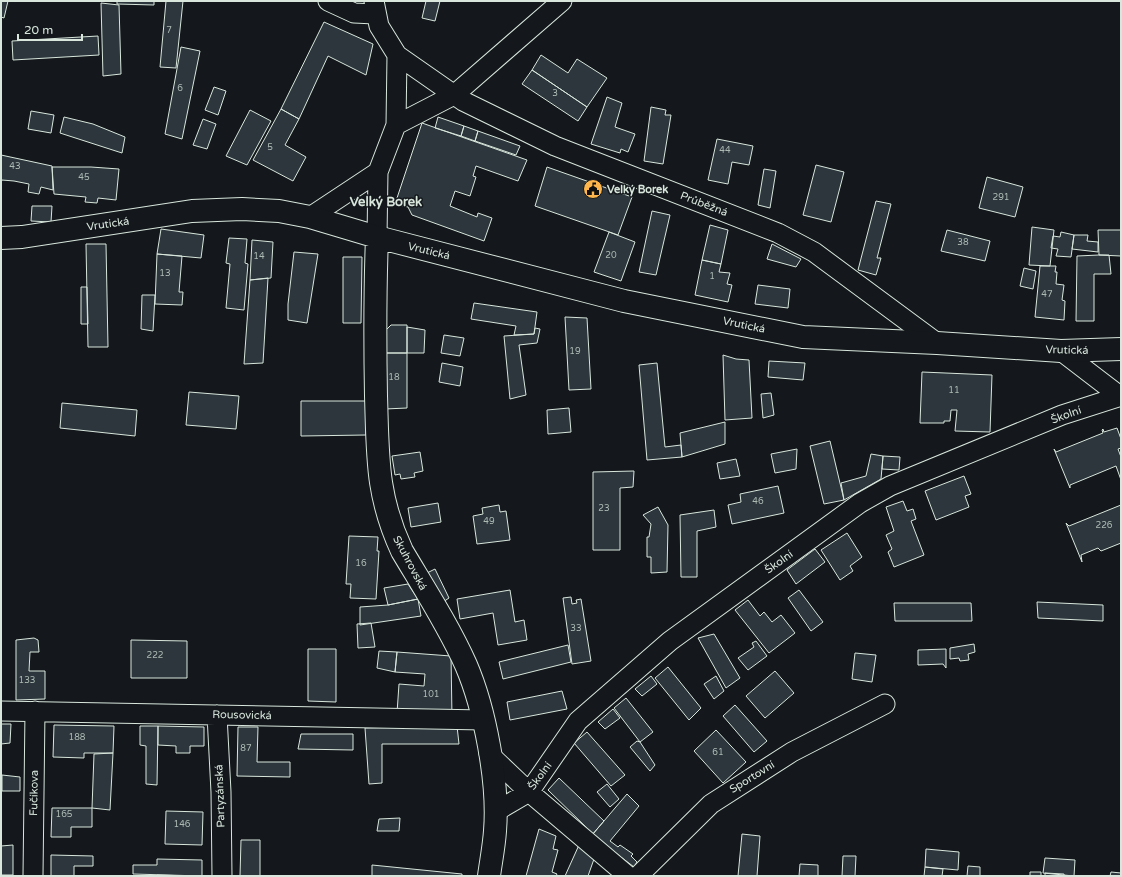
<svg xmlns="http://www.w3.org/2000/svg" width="1122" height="877" font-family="'Varela Round',sans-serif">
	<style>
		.building { fill: #2c363c; stroke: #d8e6dc }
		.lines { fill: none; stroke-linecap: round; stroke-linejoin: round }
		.minor-casing { stroke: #d8e6dc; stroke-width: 21 }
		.tertiary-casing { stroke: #d8e6dc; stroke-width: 24 }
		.minor { stroke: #14181c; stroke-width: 19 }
		.tertiary { stroke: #14181c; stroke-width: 22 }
		.labels { text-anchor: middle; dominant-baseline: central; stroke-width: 3; stroke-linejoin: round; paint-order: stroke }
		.number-label { font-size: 9px; fill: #adbab4 }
		.poi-label { font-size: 11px; font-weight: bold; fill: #d8e6dc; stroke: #14181c; text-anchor: start }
		.street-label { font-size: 11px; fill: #d8e6dc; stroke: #14181c }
		.quarter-label { font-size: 13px; font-weight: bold; fill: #d8e6dc; stroke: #14181c }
	</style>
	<rect width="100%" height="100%" fill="#14181c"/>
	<!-- building -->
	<path class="building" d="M1,1H8L4,18L1,17Z
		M117,1H154V5L117,4Z
		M166,1H183L176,68L160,67Z
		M426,1H440L435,21L422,18Z
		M101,3L119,5L121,74L103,76Z
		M324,22L373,44L366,75L328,56L299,119L281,109Z
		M98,36L99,55L13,60L12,41Z
		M181,47L200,51L182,139L165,134Z
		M541,55L568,73L577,59L607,78L587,107L532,70Z
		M532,70L587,107L578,121L522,84Z
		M214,87L226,91L218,115L205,110Z
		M607,97L622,103L615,127L635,134L628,152L621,149L620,153L591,144Z
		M651,107L666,110L665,115H671L663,164L644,161Z
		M281,109L299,119L285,145L306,157L293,181L253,160Z
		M250,110L271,121L247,165L226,156Z
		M31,111L54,115L51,133L28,129Z
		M64,117L93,124L125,137L122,153L60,133Z
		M438,117L464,126L461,136L435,128Z
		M203,119L216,124L207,149L193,145Z
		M422,123L527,160L518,181L476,166L473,176L476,177L470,196L455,191L450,206L477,217L478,213L492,218L484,241L412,215L408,207L395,204Z
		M464,126L478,131L475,141L461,136Z
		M478,131L520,146L516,155L475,141Z
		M717,139L753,146L749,165L732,162L728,184L708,180Z
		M1,155L52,166L53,190L41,187L39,194L28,192L29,184L14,181L2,180L1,182Z
		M816,165L844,172L831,222L803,215Z
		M52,167H91L119,169L116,200L98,198L97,203L85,202L86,197L54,194Z
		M547,167L632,197L618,235L535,206Z
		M764,169L776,171L770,208L758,205Z
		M987,177L1023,187L1015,217L979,208Z
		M876,201L891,204L877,258H881L876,275L858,270Z
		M32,206H52L51,222L31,221Z
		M652,211L670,215L656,275L639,272Z
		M710,225L728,230L721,264L702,260Z
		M1032,227L1054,230L1050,266L1029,265Z
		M161,229L204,235L201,258L157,254Z
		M947,230L990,241L985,261L941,251Z
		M1098,230H1121V256L1099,255Z
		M609,232L635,242L621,281L594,272Z
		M1061,232L1074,235L1071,257L1056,256L1058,249L1051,248L1053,236L1060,237Z
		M1074,235H1088L1087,241L1098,242V252L1072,249Z
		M229,238L247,239L245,263L248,264L244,310L226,308L230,264L226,263Z
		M252,240L273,242L271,278L250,280Z
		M86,244H106L108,347H88Z
		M772,244L801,259L796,267L767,259Z
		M294,252L318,254L307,323L288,320V304Z
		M157,254L182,256L179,292H183L182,305L155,304Z
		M1099,255H1109L1111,274H1094V321H1076L1077,256Z
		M343,257H362L361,323H343Z
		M702,260L721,264L719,272L730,273L727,284L732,285L728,302L695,295Z
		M1040,266H1056L1055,272H1057L1056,284L1064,285L1062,300L1065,301L1064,320L1035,317Z
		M1024,268L1036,271L1033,289L1020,286Z
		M268,278L263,363L244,364L250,280Z
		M758,285L790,289L788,308L755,304Z
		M81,287H87L88,324H81Z
		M142,295H155L153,331L141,329Z
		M474,303L537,312L534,334L514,335L516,326L471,319Z
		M565,317L587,318L591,389L569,390Z
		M391,325H407V353H386V330Z
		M407,327L425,330L424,353H407Z
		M535,328L540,329L537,343L519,345L526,395L510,399L504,336L534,334Z
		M444,335L464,338L460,356L441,353Z
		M386,353H407V408L385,409Z
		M723,355L736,359L749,360L752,418L725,420Z
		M769,361L805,363L803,380L768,377Z
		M442,363L463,367L460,386L439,382Z
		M657,363L665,447L681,445L682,457L647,460L639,365Z
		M922,372L992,375L990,432L955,431L957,410H951L950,421H944V423H920Z
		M189,392L239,396L236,429L186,425Z
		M771,393L774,415L763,418L761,394Z
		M301,401H366V435L301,436Z
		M62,403L137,410L135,436L60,428Z
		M569,408L571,432L548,434L547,410Z
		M725,422V444L682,457L680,433Z
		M1117,428L1121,439V448L1118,449L1121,457V480L1116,466L1070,485V488L1054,449L1056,452L1103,433L1102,430L1103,429L1104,432Z
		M830,441L844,500L824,504L810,446Z
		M797,449L796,469L775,473L771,454Z
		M420,452L423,471L414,473L415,477L401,479L400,474L395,475L392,456Z
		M871,454L883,456L881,479L844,500L841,483L866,476Z
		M883,456L900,457L899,470L882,469Z
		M736,459L740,476L720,479L717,463Z
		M634,471L633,487L620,488V550H593V472Z
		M964,476L971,494L965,496L969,507L936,520L925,491Z
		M778,486L784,513L732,524L728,505L741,502L740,494Z
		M903,501L907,511L913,509L916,519L911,521L924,555L894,567L888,552L892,549L886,535L894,531L886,507Z
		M438,503L441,522L411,527L408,508Z
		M499,505L500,512L506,511L510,540L477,544L473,516L483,514L482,508Z
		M1121,505V543L1101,551L1098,548L1081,555L1082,562L1066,523L1069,526Z
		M658,507L668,525L667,572L651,573V557H647V537H649L651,524L643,515Z
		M714,510L716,527L697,531V577H681L680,515Z
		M847,533L862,557L850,566L853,571L840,580L821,550Z
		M349,536L378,537L377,551H379L376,599L350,598L351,584H346Z
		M815,549L825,562L796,584L787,570Z
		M435,569L449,598L440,604L423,575Z
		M408,584L418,599L388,605L384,588Z
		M510,590L515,622L524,620L527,640L498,645L493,613L460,619L457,599Z
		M799,590L823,622L811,631L788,598Z
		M571,597L572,604L577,603L576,600L581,599L591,661L572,664L563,598Z
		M418,599L421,616L360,625V607L388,605Z
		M748,600L760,616L764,612L772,622L781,615L795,633L769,653L735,610Z
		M1037,602L1103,605V621L1038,618Z
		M894,603H971L972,621H895Z
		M371,623L375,647L358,648L357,624Z
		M714,634L740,678L726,688L698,638Z
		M34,638L38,640L39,652H30L29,671H45V699L16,700V640Z
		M131,640L187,641V678H131Z
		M756,641L767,656L748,670L738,658L754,647L752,643Z
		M974,644L975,652L968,654L969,660L960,661L959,658L950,659V648Z
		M568,645L571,662L503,679L499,662Z
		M308,649H336V702L308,701Z
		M946,649V668L943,664L918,665V650Z
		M379,651L397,652L395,672L377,668Z
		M397,652L451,656L452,718L397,713L399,684L424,686L425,674L395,672Z
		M855,653L876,655L872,682L852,679Z
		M668,667L701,708L689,720L655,678Z
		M775,671L794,693L765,718L746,696Z
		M651,676L657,684L642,696L635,689Z
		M716,676L724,691L714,699L704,684Z
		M562,691L567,709L510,720L507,702Z
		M626,698L653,732L640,742L614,708Z
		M735,705L767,741L754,752L723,716Z
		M613,709L620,718L605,729L598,722Z
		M1,724H11L10,743L1,744Z
		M54,725L114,726L113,753H84V758L53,757Z
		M140,726H158L157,785L146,784V746L140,745Z
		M158,726L204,727V746H190V753H176V746L158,745Z
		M457,726L459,744H382V783L369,784L365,728Z
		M238,727H258L257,762H290V777L237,776Z
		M716,730L746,762L723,783L694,751Z
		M587,732L625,775L611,786L574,743Z
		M301,734H353V750L298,749Z
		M637,741L640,742L655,765L650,771L630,747Z
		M113,753L110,810L92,808L94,754Z
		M2,775L20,777V791H2Z
		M559,778L604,821L592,835L585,826L548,790Z
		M607,784L619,799L610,807L597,792Z
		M627,794L639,806L610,841L618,847L620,845L633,854L631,856L637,862L634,867L592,835Z
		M52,808H92V827H71V837H51Z
		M166,811L203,812L202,845L165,844Z
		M400,818L399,831H377L379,819Z
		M539,829L556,836L553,849L558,850L552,872L557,874L556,876H526Z
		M742,834L760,836L757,876H738Z
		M241,840H260V876H240Z
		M13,845V875H1V846Z
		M579,845L594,859L588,876H565Z
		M926,849L959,852L958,870L925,867Z
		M51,855L93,856V866H74V876H51Z
		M843,856H856L855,876H842Z
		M1045,858L1075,860L1074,876L1043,873Z
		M157,859L202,860V876L133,874V865H157Z
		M800,864L818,865V876H799Z
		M372,865L462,874V876H372Z
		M968,866L980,867V876H967Z
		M925,867L943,869L942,876H924Z
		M1030,872H1041V876H1030Z
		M1111,872L1121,873V876H1110Z
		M1045,873L1064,874V876H1045Z
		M157,875L193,876H157Z"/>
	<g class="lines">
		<defs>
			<path id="minor" d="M328,1L354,13L375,14
				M374,1L379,26L397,55L463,101L555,146L778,233L814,252L937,343
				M396,125L397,55
				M310,217L378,172
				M377,237L378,172L396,125L454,95L562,1
				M1061,351L1121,397
				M1,711L484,720
				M217,715L221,792L222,876
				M489,754L529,792L628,876
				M495,812L529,792L578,721L670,641L860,503L890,486L1062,415L1121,396
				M33,876L35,711
				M638,876L711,804L792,752L885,704"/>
			<path id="tertiary" d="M377,237C375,290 375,343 376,396C378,456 376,495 402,551C424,588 448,625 466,665C485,709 499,783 495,831C494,846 491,861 489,876
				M1,238L22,237L192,211L242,209L279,211L310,217L377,237L624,301L803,337L937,343L1061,351L1121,349"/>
		</defs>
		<!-- minor casing -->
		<use href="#minor" class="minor-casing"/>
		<!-- tertiary casing -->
		<use href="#tertiary" class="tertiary-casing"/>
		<!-- minor -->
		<use href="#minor" class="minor"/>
		<!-- tertiary -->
		<use href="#tertiary" class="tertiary"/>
	</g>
	<!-- icons -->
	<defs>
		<symbol id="civic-disc" viewBox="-11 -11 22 22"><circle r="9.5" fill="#ffb74d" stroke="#14181c"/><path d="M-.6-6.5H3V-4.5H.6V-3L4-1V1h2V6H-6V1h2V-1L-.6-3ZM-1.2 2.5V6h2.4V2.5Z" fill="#111"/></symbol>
	</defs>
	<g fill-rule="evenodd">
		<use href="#civic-disc" x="582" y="178" width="22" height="22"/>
	</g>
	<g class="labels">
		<!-- number labels -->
		<g class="number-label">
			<text x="169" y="30">7</text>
			<text x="180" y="88">6</text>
			<text x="555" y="93">3</text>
			<text x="270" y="147">5</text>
			<text x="725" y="150">44</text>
			<text x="15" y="166">43</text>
			<text x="84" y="177">45</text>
			<text x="1001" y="197">291</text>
			<text x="963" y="242">38</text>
			<text x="611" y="255">20</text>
			<text x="259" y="256">14</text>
			<text x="165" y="273">13</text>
			<text x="712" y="276">1</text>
			<text x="1047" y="294">47</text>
			<text x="575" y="351">19</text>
			<text x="394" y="377">18</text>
			<text x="954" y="390">11</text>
			<text x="758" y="501">46</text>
			<text x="604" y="508">23</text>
			<text x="489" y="521">49</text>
			<text x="1104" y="525">226</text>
			<text x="361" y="563">16</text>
			<text x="576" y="628">33</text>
			<text x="155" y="655">222</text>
			<text x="27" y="680">133</text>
			<text x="431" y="694">101</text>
			<text x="77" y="737">188</text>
			<text x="246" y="748">87</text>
			<text x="718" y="752">61</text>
			<text x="64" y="814">165</text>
			<text x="182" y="824">146</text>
		</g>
		<!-- poi labels -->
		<g class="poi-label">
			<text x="607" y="189">Velký Borek</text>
		</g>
		<!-- street labels -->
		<g class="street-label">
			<text transform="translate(704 204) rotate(21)">Průběžná</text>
			<text transform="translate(108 224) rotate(-8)">Vrutická</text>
			<text transform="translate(429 251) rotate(14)">Vrutická</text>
			<text transform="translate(744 325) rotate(12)">Vrutická</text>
			<text transform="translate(1067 350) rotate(1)">Vrutická</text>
			<text transform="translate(1066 415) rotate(-20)">Školní</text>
			<text transform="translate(779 562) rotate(-36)">Školní</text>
			<text transform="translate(410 563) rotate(62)">Skuhrovská</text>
			<text transform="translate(242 715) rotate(1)">Rousovická</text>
			<text transform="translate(540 776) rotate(-54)">Školní</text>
			<text transform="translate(752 777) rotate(-32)">Sportovní</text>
			<text transform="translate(34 793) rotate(-89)">Fučíkova</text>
			<text transform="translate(220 796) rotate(-92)">Partyzánská</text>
		</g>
		<!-- quarter labels -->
		<g class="quarter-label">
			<text x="386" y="202">Velký Borek</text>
		</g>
	</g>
	<!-- border -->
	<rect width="1122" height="877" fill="none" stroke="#d8e6dc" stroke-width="4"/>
	<!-- scale -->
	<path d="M18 34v6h64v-6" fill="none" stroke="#d8e6dc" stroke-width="2"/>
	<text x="24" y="34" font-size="12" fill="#d8e6dc" stroke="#14181c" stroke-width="3" paint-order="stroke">20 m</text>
</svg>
